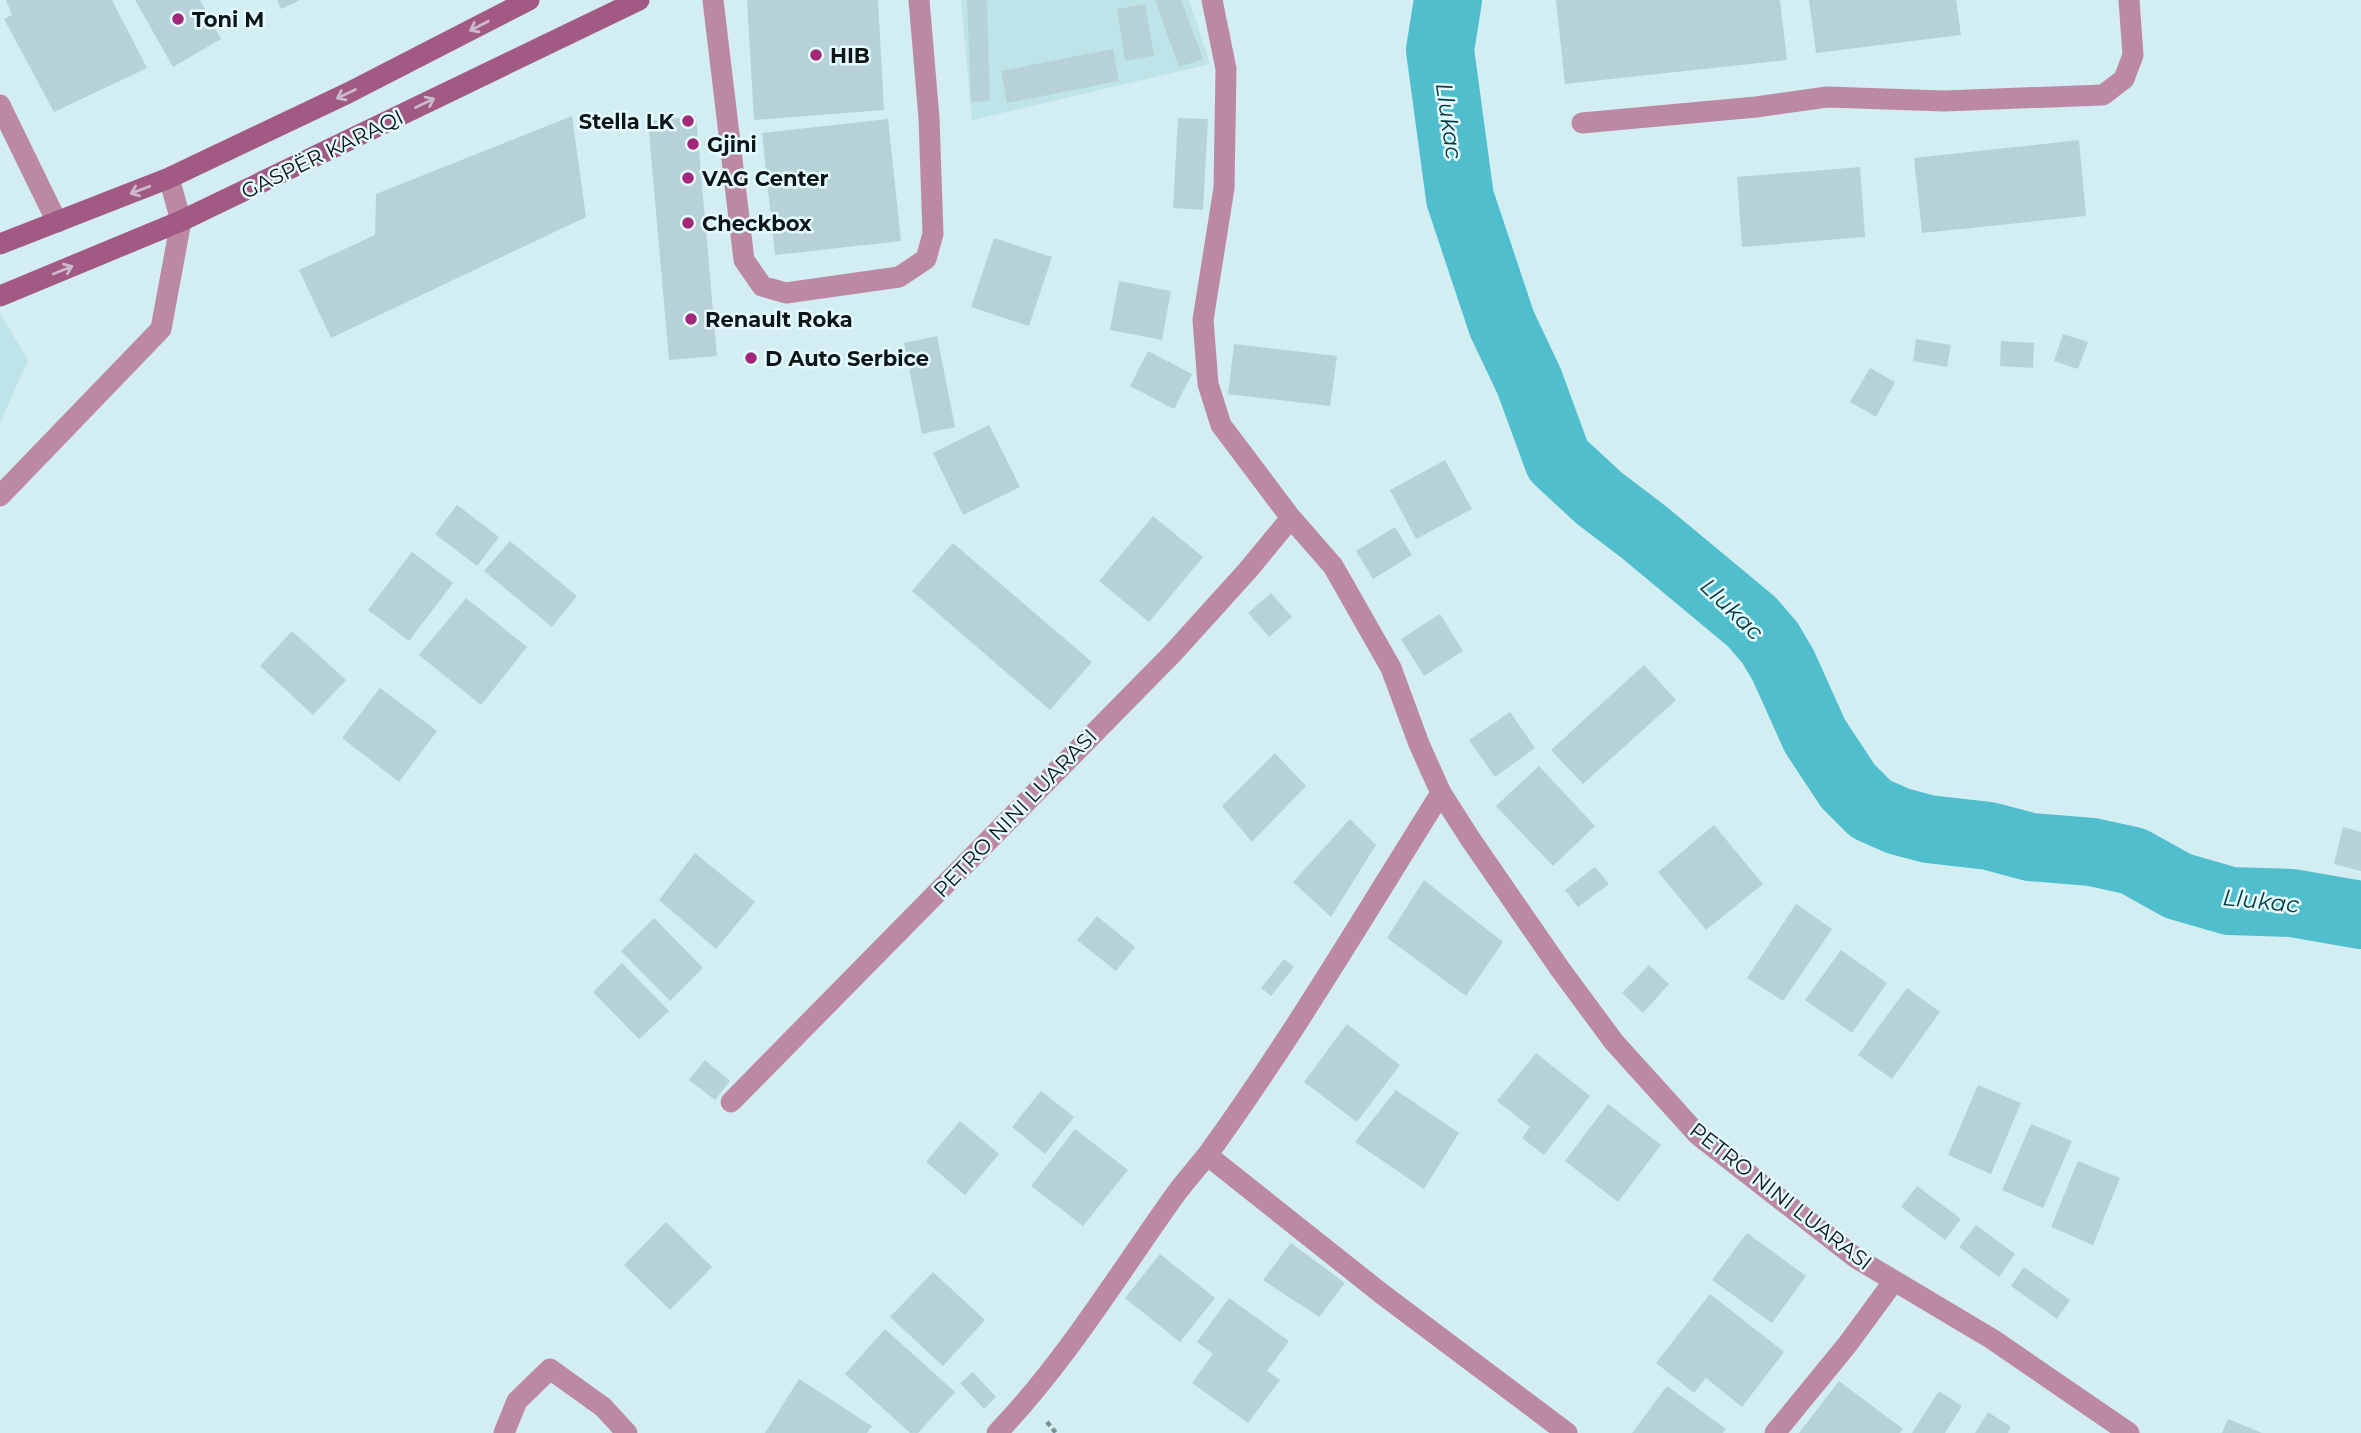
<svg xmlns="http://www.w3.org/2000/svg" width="2361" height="1433" font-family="Montserrat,sans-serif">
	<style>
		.built { fill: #bee3e9 }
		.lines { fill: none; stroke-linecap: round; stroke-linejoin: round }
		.river { stroke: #50becd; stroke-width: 68 }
		.building { fill: #b7d2d6 }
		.path { stroke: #7b9092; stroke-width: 4.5; stroke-dasharray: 5 3.5; stroke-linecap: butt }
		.lane { stroke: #bc89a5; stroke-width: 21 }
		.street { stroke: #bc89a5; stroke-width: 21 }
		.secondary { stroke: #a25984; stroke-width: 21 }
		.oneway { stroke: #cabacd }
		.poi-dot { fill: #a32679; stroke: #e4fafe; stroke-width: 2.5 }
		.labels { text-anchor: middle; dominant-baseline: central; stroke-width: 5; stroke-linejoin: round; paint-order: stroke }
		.poi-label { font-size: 21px; font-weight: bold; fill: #0c1617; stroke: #e4fafe; text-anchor: start }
		.street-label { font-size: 21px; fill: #0c1617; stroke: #e4fafe }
		.water-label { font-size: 23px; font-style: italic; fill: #043a41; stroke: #e4fafe }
	</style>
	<rect width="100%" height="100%" fill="#d2eef2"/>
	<!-- built -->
	<path class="built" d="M961,0H1189L1210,64L972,120Z
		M0,313L28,360L0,423Z"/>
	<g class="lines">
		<!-- river -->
		<path class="river" d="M1448,0L1440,50L1460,198L1502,324L1529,381L1558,460L1599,498L1645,533L1752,622L1770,643L1783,665L1815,736L1848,786L1871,809L1898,821L1928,829L1989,836L2030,847L2092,852L2133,861L2178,886L2230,901L2292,903L2361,915"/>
	</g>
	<!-- building -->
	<path class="building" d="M6,0H112L147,68L54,112L4,19L12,15Z
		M135,0H200L221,39L173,67Z
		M277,0H300L281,9Z
		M747,0H878L884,110L754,120Z
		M967,0H987L990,101L971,102Z
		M1155,0H1181L1203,59L1179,67Z
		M1556,0H1780L1787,60L1565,84Z
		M1809,0H1956L1961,35L1816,53Z
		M1145,4L1154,56L1125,61L1117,9Z
		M1113,49L1119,81L1007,103L1001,71Z
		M572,116L586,217L331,338L299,270L375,235L376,194Z
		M696,116L717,356L669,360L648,121Z
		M1178,118L1208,119L1203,210L1173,208Z
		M888,119L901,241L775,255L762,133Z
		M2079,140L2086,216L1922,233L1914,158Z
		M1860,167L1865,237L1742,247L1737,177Z
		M994,238L1052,257L1029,326L971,307Z
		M1119,281L1171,291L1162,340L1110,330Z
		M2063,334L2088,342L2078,369L2054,361Z
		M937,336L955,427L922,434L904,343Z
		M1916,339L1951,345L1947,367L1913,361Z
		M2001,341L2034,343L2033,368L2000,366Z
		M1234,344L1337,356L1330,406L1228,394Z
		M1148,351L1192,374L1174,409L1130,386Z
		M1870,368L1895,382L1876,417L1850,402Z
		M989,425L1020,487L963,515L933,453Z
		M1445,460L1472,509L1416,539L1390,490Z
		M457,505L499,537L477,566L435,534Z
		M1153,516L1203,557L1149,622L1099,581Z
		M1395,527L1412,555L1373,579L1356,551Z
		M510,541L577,596L552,627L484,571Z
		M953,543L1092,662L1050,710L912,591Z
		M412,552L453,583L409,641L368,610Z
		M1271,593L1292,617L1269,637L1248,613Z
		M466,598L527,647L481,705L419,655Z
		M1440,614L1463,651L1424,676L1401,639Z
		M292,631L346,680L313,715L260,666Z
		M1644,665L1676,700L1583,784L1551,750Z
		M380,688L437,731L399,782L342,738Z
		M1510,712L1535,748L1495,777L1469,740Z
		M1275,753L1306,786L1252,842L1222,806Z
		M1539,766L1595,826L1553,866L1496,806Z
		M1350,819L1376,845L1331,917L1293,882Z
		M1714,825L1763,884L1706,930L1658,872Z
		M2343,827L2361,832V871L2334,864Z
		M695,853L755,902L716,949L659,900Z
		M1595,867L1609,884L1578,907L1565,890Z
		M1424,880L1503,942L1466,996L1387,938Z
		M1796,904L1832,929L1783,1001L1747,978Z
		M1097,916L1135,947L1116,971L1077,940Z
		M654,918L703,968L670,1001L621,951Z
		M1841,950L1887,983L1852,1033L1805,1000Z
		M1284,959L1294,967L1271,996L1261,988Z
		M622,963L669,1011L639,1039L593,992Z
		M1649,965L1669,984L1643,1013L1622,993Z
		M1907,988L1940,1012L1892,1079L1858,1055Z
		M1347,1024L1400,1065L1357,1122L1304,1082Z
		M1536,1053L1590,1096L1544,1155L1522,1138L1530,1127L1497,1101Z
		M705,1060L730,1081L715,1100L689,1080Z
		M1978,1085L2021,1103L1991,1174L1948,1155Z
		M1396,1090L1459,1133L1424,1189L1355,1142Z
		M1041,1091L1074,1117L1045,1154L1012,1127Z
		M1608,1104L1661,1145L1618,1202L1565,1161Z
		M960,1121L999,1154L965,1195L926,1162Z
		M2031,1124L2072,1141L2043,1208L2002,1190Z
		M1075,1129L1128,1170L1083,1226L1031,1186Z
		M2078,1161L2120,1178L2093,1245L2051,1227Z
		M1917,1186L1961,1219L1945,1240L1901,1207Z
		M666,1222L712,1267L670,1310L624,1265Z
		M1976,1225L2015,1254L1999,1277L1959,1247Z
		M1747,1233L1806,1276L1772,1323L1712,1280Z
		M1291,1243L1345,1283L1319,1317L1263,1280Z
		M1160,1254L1215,1298L1180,1342L1125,1298Z
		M2024,1267L2070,1300L2057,1319L2011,1286Z
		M933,1272L985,1320L943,1366L890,1317Z
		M1710,1294L1784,1352L1742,1407L1706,1378L1694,1393L1656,1363Z
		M1229,1298L1289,1341L1267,1371L1280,1380L1248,1423L1192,1383L1213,1354L1197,1342Z
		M885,1329L955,1392L918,1433H910L845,1374Z
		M973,1372L996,1397L984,1409L960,1383Z
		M799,1379L872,1426L867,1433H765Z
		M1839,1381L1903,1429L1900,1433H1799Z
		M1667,1386L1726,1429L1723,1433H1632Z
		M1939,1391L1962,1406L1945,1433H1912Z
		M1988,1412L2011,1427L2008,1433H1975Z
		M2228,1419L2262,1433H2222Z"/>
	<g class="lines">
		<!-- path -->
		<path class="path" d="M1047,1422L1056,1433"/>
		<!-- lane -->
		<path class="lane" d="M713,0L744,260L762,286L786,293L899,277L926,259L933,234L929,118L919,0
			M0,105L57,222
			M1582,123L1756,107L1827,97L1944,101L2103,95L2124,79L2133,55L2129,0"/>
		<!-- street -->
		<path class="street" d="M1212,0L1226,69L1224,188L1203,320L1208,384L1221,425L1291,518L1333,566L1391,668L1419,744L1441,793L1469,837L1560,969L1614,1042L1698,1135L1856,1258L1992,1339L2129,1433
			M0,496L161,329L181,221L169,178
			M731,1102L1172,654L1248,570L1291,518
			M1207,1155L1382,1294L1567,1433
			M504,1433L517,1401L550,1369L603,1407L627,1433
			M997,1433C1066,1361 1117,1276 1175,1195C1185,1181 1197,1168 1208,1154C1292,1038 1365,914 1441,793
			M1775,1433L1847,1345L1894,1281"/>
		<!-- secondary -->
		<path class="secondary" d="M0,244L169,178L348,93L529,0
			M0,296L181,221L639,0"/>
	</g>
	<!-- one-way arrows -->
	<defs><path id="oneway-shaft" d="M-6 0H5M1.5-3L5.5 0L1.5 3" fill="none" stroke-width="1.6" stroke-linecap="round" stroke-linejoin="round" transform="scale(1.75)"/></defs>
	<g class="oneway">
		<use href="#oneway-shaft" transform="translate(479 26) rotate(153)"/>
		<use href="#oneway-shaft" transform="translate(346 94) rotate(154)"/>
		<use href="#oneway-shaft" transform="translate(425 103) rotate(-26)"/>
		<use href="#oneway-shaft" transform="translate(140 190) rotate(159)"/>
		<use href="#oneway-shaft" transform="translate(63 270) rotate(-22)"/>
	</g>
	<!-- markers -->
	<g class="poi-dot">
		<circle cx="178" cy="19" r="7"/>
		<circle cx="816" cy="55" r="7"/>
		<circle cx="688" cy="121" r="7"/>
		<circle cx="693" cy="144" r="7"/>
		<circle cx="688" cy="178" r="7"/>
		<circle cx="688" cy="223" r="7"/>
		<circle cx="691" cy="319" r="7"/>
		<circle cx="751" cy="358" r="7"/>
	</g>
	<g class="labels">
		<!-- poi labels -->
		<g class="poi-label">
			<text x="192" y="19">Toni M</text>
			<text x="830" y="55">HIB</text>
			<text x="674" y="121" text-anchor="end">Stella LK</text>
			<text x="707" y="144">Gjini</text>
			<text x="702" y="178">VAG Center</text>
			<text x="702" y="223">Checkbox</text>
			<text x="705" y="319">Renault Roka</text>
			<text x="765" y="358">D Auto Serbice</text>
		</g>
		<!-- street labels -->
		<g class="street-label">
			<text transform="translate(322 154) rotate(-26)">GASPËR KARAQI</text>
			<text transform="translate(1015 813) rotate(-46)">PETRO NINI LUARASI</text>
			<text transform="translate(1781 1196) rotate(38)">PETRO NINI LUARASI</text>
		</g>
		<!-- water labels -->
		<g class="water-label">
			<text transform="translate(1449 121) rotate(82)">Llukac</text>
			<text transform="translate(1732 609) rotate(44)">Llukac</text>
			<text transform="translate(2261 901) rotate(6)">Llukac</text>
		</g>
	</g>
</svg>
